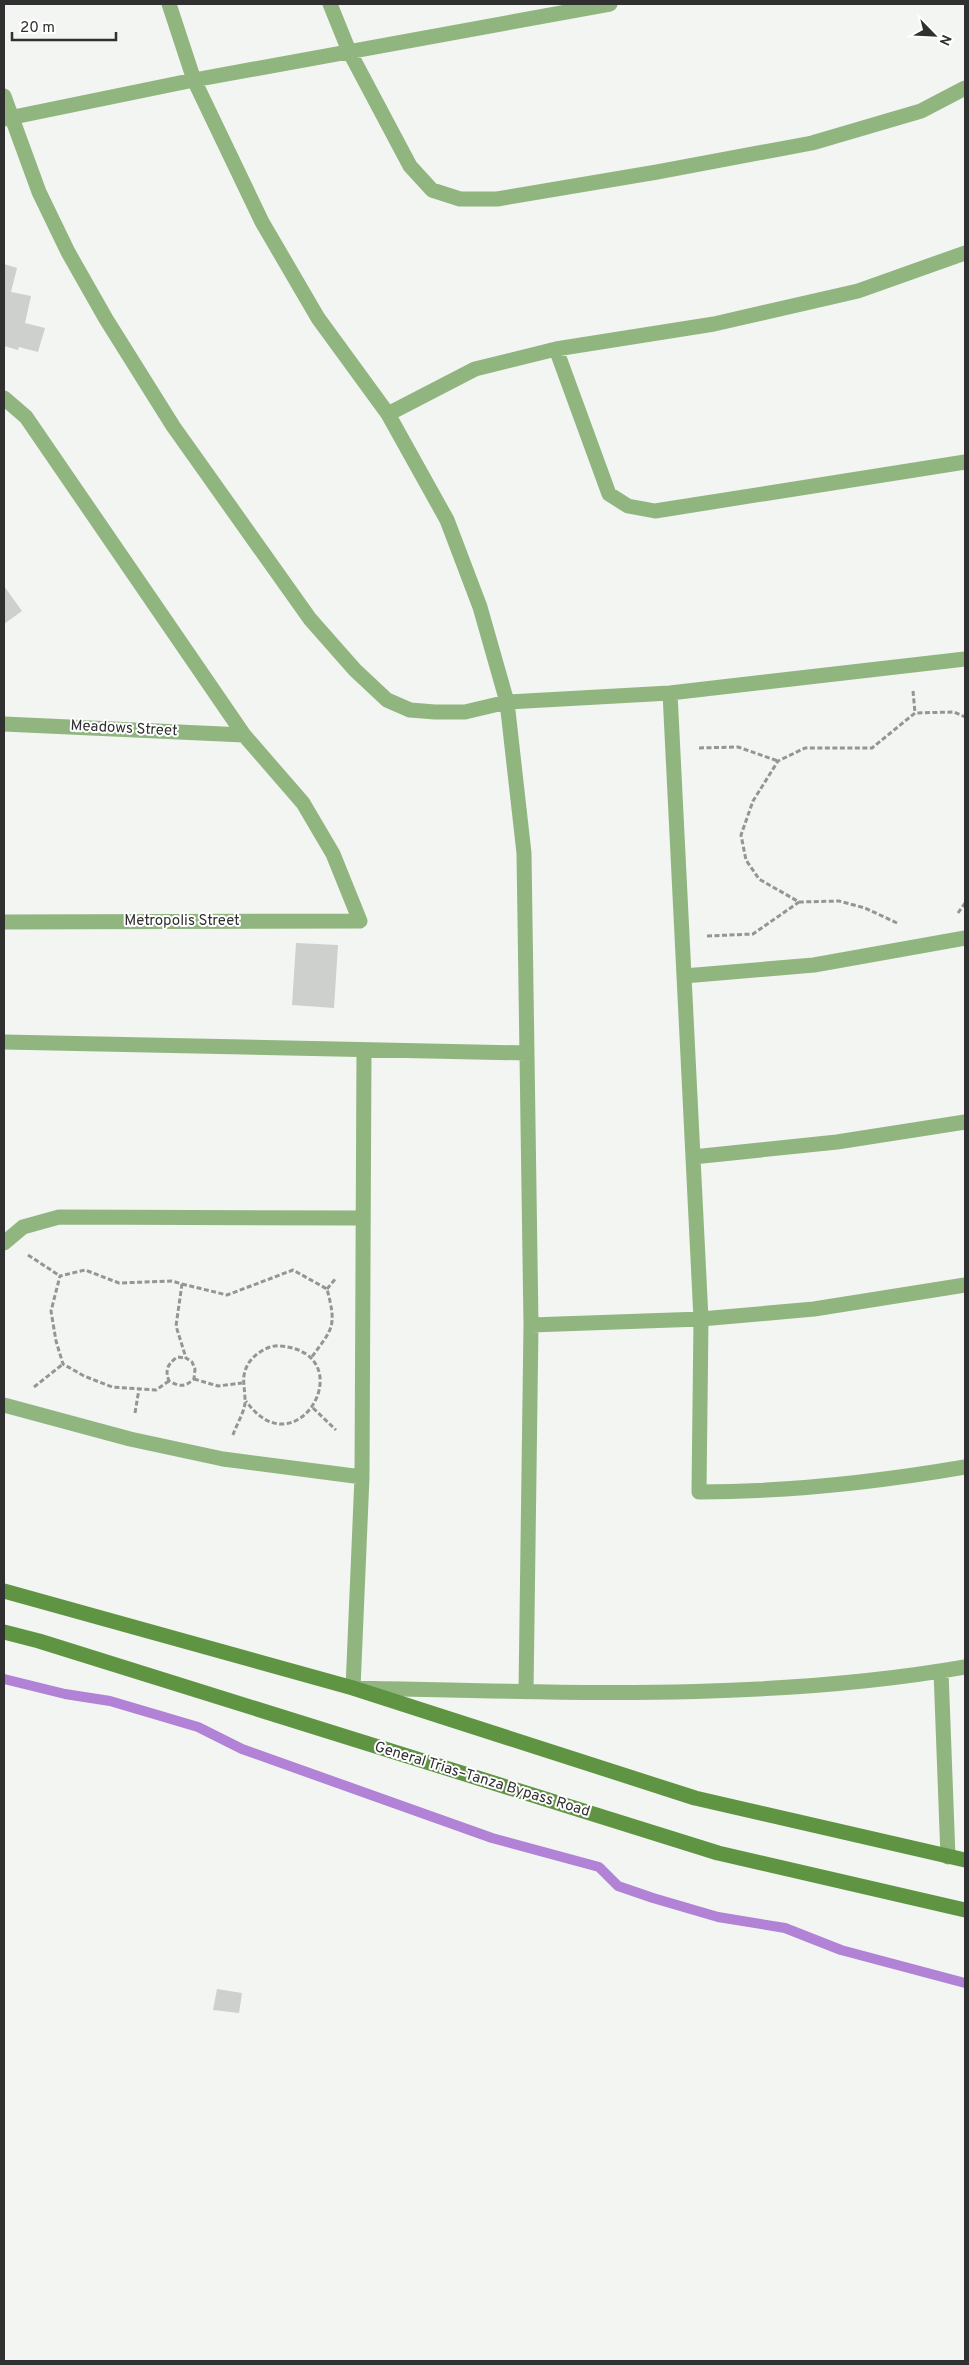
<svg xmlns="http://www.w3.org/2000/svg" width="969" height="2365" font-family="Overpass,sans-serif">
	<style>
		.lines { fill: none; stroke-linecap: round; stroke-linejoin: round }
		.stream { stroke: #b182d5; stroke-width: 10 }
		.building { fill: #ced0cd }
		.path { stroke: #949694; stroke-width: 3; stroke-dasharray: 5 2.5; stroke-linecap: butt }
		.street { stroke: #90b57f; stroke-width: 15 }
		.secondary { stroke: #5f9542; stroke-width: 15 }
		.labels { text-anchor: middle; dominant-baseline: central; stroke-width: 4; stroke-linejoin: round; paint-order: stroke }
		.street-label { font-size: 15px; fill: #2f302f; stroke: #fff }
	</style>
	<rect width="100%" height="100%" fill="#f2f5f1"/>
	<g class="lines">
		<!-- stream -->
		<path class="stream" d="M4,1679L65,1694L110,1701L198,1727L242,1749L492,1838L599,1867L618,1886L653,1898L718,1917L785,1928L841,1950L965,1983"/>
	</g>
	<!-- building -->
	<path class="building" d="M4,264L17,268L11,292L31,296L25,323L45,328L38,352L19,347L18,350L4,346Z
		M4,586L22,611L4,624Z
		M296,943L338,945L334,1008L292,1005Z
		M217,1989L242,1993L239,2013L213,2010Z"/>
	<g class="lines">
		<!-- path -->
		<path class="path" d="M913,691L915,713
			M699,748L738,747L778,761
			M958,913L965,903
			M897,923L865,908L839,901L799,902L759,879L746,860L741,835L753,801L778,761L805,748H872L915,713L954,712L965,717
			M707,936L753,934L799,902
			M28,1255L60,1276
			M182,1284L227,1295L293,1270L327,1289C337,1327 333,1328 311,1358
			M327,1289L336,1278
			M194,1379L218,1386L242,1383
			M169,1381L156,1390L112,1387L84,1376L63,1364L56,1341L51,1311L60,1276L85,1270L119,1283L172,1281L182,1284L176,1326L186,1358L192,1362L195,1369L194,1379C185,1387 180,1387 169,1381C165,1370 167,1365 177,1357L186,1358
			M34,1387L63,1364
			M313,1408L336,1430
			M135,1413L139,1389
			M233,1435C236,1425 246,1410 245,1400C245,1387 241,1378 247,1366C252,1355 269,1344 281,1346C364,1354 297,1473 246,1401"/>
		<!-- street -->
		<path class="street" d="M169,4L194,80L262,222L318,318L388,414L447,520L480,607L507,702L524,853L531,1325L526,1692
			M330,4L349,51L410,166L432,190L460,199H497L657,172L812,143L921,111L965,88
			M4,96L39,192L68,252L106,319L173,426L310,619L355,670L387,700L410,710L435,712H465L507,702L670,693L965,659
			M4,119L194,80L610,4
			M556,349L609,494L628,506L655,511L965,462
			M4,398L26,417L244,735L303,803L333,854L360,921L4,922
			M388,414L475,369L556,349L714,324L858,291L965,253
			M670,693L701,1319L699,1492C789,1492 877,1482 965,1467
			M4,724L244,735
			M684,976L814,965L965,938
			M4,1042L526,1053
			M364,1050L362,1477L353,1688C557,1692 763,1702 965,1667
			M693,1157L837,1142L965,1122
			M4,1243L23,1227L59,1217L363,1218
			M531,1325L701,1319L814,1309L965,1285
			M4,1405L130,1439L223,1459L362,1477
			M941,1671L948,1857"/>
		<!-- secondary -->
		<path class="secondary" d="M4,1591L353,1688L695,1798L965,1860
			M4,1632L39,1641L718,1853L965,1910"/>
	</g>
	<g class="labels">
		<!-- street labels -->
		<g class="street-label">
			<text transform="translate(124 729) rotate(3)">Meadows Street</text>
			<text x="182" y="921">Metropolis Street</text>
			<text transform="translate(482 1780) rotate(17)">General Trias–Tanza Bypass Road</text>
		</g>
	</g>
	<!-- border -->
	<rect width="969" height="2365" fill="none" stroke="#2f302f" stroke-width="10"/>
	<!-- north arrow -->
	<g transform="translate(934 35) rotate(114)" stroke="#ffffff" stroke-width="4" paint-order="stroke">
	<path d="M0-4L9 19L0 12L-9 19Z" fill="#2f302f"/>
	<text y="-8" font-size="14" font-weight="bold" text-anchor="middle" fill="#2f302f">N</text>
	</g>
	<!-- scale -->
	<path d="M12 32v8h104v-8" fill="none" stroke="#2f302f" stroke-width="2.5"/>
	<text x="20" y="32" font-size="15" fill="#2f302f" stroke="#ffffff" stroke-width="4" paint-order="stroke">20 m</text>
</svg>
